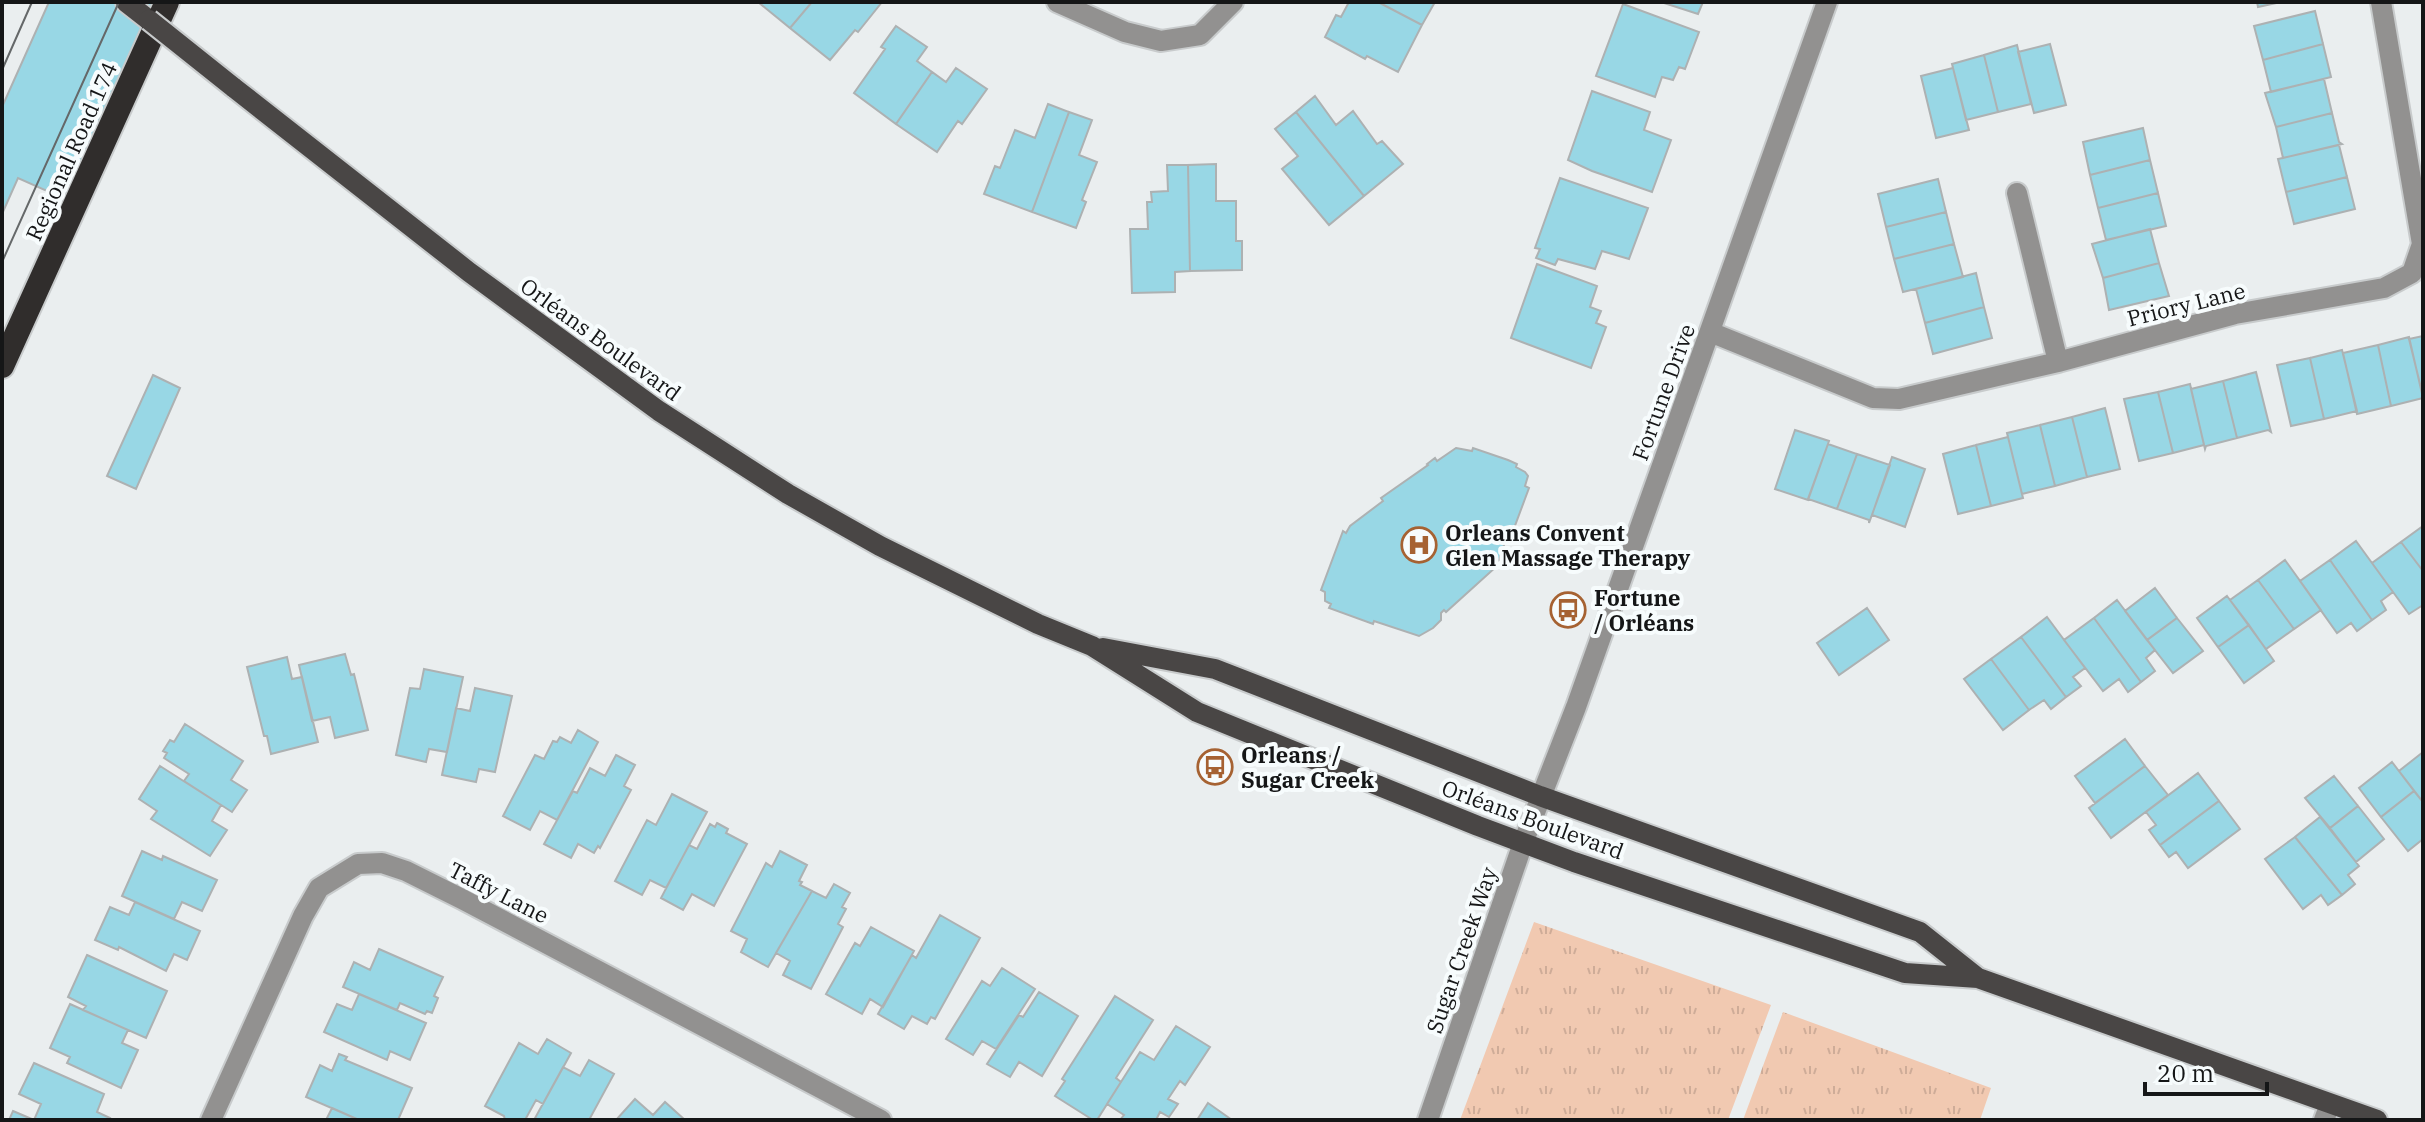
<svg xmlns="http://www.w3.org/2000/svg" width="2425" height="1122" font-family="'IBM Plex Serif',serif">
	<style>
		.grass { fill: url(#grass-tufts) }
		.building { fill: #98d7e5; stroke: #adb1b2; stroke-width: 2 }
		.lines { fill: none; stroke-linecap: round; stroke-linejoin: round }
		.minor-casing { stroke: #c8cbcc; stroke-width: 24 }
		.major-casing { stroke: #c8cbcc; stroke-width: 24 }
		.highway-casing { stroke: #c8cbcc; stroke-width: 28 }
		.minor { stroke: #929190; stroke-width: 20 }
		.major { stroke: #494645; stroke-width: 20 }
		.highway { stroke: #302d2c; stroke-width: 24 }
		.tram { stroke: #656869; stroke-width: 2 }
		.major-bridge-casing { stroke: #c8cbcc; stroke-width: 24; stroke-linecap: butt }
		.major-bridge { stroke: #494645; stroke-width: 20 }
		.labels { text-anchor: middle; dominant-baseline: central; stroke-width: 8; stroke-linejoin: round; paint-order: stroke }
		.street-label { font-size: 22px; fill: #151617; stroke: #f7fcfd }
		.poi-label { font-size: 22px; font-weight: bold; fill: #151617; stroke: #f7fcfd; text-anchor: start }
	</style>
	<defs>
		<pattern id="grass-tufts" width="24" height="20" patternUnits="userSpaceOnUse" patternTransform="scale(2)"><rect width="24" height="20" fill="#f1c9b1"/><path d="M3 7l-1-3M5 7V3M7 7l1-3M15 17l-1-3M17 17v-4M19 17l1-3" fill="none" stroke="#ceac98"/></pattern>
	</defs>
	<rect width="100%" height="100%" fill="#eaeeef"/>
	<!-- grass -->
	<path class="grass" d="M1534,922L1771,1005L1728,1120H1460Z
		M1783,1012L1991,1088L1980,1120H1743Z"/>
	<!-- building -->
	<path class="building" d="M49,2H153L65,199L18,178L2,214V107Z
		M758,2H812L790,28Z
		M812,2H882L858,32L855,30L830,60L790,28Z
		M1349,2H1378L1422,25L1398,72L1367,56L1365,59L1325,37L1336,15L1341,17Z
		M1378,2H1435L1422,25Z
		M1661,2H1703L1698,14Z
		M2257,2H2281L2258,7Z
		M1623,4L1699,32L1685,69L1679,67L1673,80L1662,77L1655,97L1596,76Z
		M2315,11L2323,44L2263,60L2254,26Z
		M896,26L927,47L917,61L932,72L896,124L854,93L885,49L881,47Z
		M2050,44L2066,105L2034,113L2018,52Z
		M2323,44L2331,77L2271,92L2263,60Z
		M2017,45L2031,104L1998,112L1984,55Z
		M1984,55L1998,112L1966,120L1952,64Z
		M956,68L987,89L962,124L958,121L937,152L896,124L932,72L946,82Z
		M1953,68L1969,130L1936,138L1921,76Z
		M2324,79L2332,113L2276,127L2265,93Z
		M1592,91L1650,112L1644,130L1671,140L1652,192L1592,171L1568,160Z
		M1315,96L1336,125L1353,111L1377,144L1382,141L1403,164L1364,196L1296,112Z
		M1048,104L1069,112L1032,212L984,194L995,166L1000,168L1015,130L1035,138Z
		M1069,112L1092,120L1079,155L1097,162L1082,200L1086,202L1076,228L1032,212Z
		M1296,112L1364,196L1329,225L1282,169L1298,156L1275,129Z
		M2332,113L2339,142L2342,144L2283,158L2276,127Z
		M2143,128L2150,160L2090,175L2083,142Z
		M2339,145L2347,177L2286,192L2278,159Z
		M2150,160L2158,193L2098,208L2090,175Z
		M1216,164V201H1236V241H1242V270L1190,271L1188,165Z
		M1167,165H1188L1190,271L1175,272V292L1132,293L1130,229H1148L1147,202H1152L1151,192L1168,191Z
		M2347,177L2355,209L2294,224L2286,192Z
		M1560,178L1648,208L1629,259L1602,251L1595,269L1558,259L1555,265L1536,258L1540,249L1535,248Z
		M1938,179L1946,212L1886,227L1878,194Z
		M2158,193L2166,226L2106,240L2098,208Z
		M1946,212L1954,244L1894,259L1886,227Z
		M2150,229L2159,263L2103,278L2092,244Z
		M1954,244L1963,277L1903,292L1894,259Z
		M2159,263L2169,296L2109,310L2103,278Z
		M1537,264L1597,286L1590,307L1601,311L1596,323L1606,327L1591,368L1511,338Z
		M1976,273L1984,307L1925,323L1916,289Z
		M1984,307L1992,338L1933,354L1925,323Z
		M2423,336V396L2409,339Z
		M2409,337L2423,398L2391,406L2378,345Z
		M2378,345L2391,406L2357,414L2343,353Z
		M2342,350L2357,411L2324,419L2310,358Z
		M2310,358L2324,419L2291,426L2277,365Z
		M2256,372L2271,432L2268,430L2237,438L2223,381Z
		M153,375L180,388L136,489L107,476Z
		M2223,381L2237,438L2206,446L2205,449L2191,389Z
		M2190,384L2204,445L2173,453L2158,392Z
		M2158,392L2173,453L2139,461L2124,399Z
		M2105,408L2120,469L2087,477L2072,417Z
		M2072,417L2087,477L2055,486L2040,425Z
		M2040,425L2055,486L2022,494L2007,433Z
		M1795,430L1829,441L1808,500L1775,489Z
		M2008,437L2023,498L1991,506L1976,445Z
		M1828,444L1857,454L1837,509L1808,499Z
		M1976,445L1991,506L1958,514L1943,454Z
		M1456,448L1472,451L1473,448L1508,460L1517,464L1516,467L1525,472L1528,476L1525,486L1529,488L1513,531L1509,530L1499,560L1495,564L1497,566L1446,612L1444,610L1441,613V620L1433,628L1419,636L1374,621L1373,624L1329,608L1331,604L1325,601V592L1321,590L1343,531L1346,533L1350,526L1383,501L1381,498L1428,465L1427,464L1435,458L1437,461Z
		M1857,454L1890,465L1869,523V520L1837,509Z
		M1892,457L1925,469L1905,527L1872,515Z
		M2423,526V571L2401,542Z
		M2356,541L2393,592L2381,601L2386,610L2372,620L2330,560Z
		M2401,542L2423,571V605L2409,614L2372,563Z
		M2285,560L2321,610L2294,629L2258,580Z
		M2330,560L2372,620L2357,631L2351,623L2337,633L2300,581Z
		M2258,580L2294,629L2266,649L2230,600Z
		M2155,588L2177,618L2147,640L2125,611Z
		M2227,596L2249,625L2218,647L2197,618Z
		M2117,600L2155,650L2146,658L2155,671L2141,682L2094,618Z
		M1867,608L1889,640L1839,675L1817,643Z
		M2047,617L2085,668L2073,677L2081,686L2066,697L2021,637Z
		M2094,618L2141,682L2128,692L2119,679L2103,691L2064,640Z
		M2177,618L2203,651L2173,673L2147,640Z
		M2249,625L2274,661L2244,683L2218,647Z
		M2021,637L2066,697L2051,709L2044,700L2029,710L1991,659Z
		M345,654L351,675L354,674L368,730L335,738L330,717L312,721L299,665Z
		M287,657L292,679L302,677L318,742L271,754L267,736H264L247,667Z
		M1991,659L2029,710L2003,730L1964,679Z
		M424,669L463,677L447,752L429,749L426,762L396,755L410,688L420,689Z
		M475,688L512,696L495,772L479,769L476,782L442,775L456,708L470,711Z
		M185,724L243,761L231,780L247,790L232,812L184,781L189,774L164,758L167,753L163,751L170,740L174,742Z
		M578,730L598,742L557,820L540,811L530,830L503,816L535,755L544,759L553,741L557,742L560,737L571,743Z
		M2125,739L2145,766L2095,803L2075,776Z
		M2423,752V802L2399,771Z
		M616,755L635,765L624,786L631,790L600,848L598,846L594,853L578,844L571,858L544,844L573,791L577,793L590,768L605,776Z
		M2392,762L2414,791L2381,817L2359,788Z
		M160,766L221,805L212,821L227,830L210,856L151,819L157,811L139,799Z
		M2145,766L2168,795L2111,838L2089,808Z
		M2198,773L2219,801L2160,845L2149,830L2156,825L2146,812Z
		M2334,776L2358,806L2330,828L2305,798Z
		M2414,791L2423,802V839L2408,851L2381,817Z
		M672,794L707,812L666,888L650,880L642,895L615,881L647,820L656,825Z
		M2219,801L2240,829L2188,868L2176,852L2169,857L2160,845Z
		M2358,806L2384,839L2356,862L2330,828Z
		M2320,817L2359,866L2348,875L2355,884L2342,895L2295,837Z
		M717,823L728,829L726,833L747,844L714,906L692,894L683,910L661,898L689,845L697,849L710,824L715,827Z
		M2295,837L2342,895L2328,905L2321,895L2303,909L2265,859Z
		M142,851L162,860L163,856L217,880L202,911L182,902L174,919L122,896Z
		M780,851L807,865L799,881L802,882L800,885L812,891L768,967L741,952L747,939L731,931L766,863L772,867Z
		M834,884L850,893L842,907L846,909L838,924L843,927L811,989L783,975L790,961L776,953L812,891L826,898Z
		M135,902L200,931L187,960L174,954L166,971L119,947L118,950L95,940L110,907L129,915Z
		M940,915L980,938L935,1019L931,1017L927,1024L912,1016L904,1029L878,1014L912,955L916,958Z
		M871,927L914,951L883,1007L870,999L862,1014L826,994L855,943L860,946Z
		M379,949L443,977L434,996L438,998L432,1013L427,1011L425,1014L400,1003L397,1010L343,987L354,962L370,970Z
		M87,955L167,991L146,1038L83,1010L86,1006L68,997Z
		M1002,968L1035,989L996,1049L982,1041L973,1055L946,1039L982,981L990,986Z
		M1039,992L1078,1016L1042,1076L1019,1062L1010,1077L987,1064L1019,1015L1023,1017Z
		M359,994L426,1023L410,1060L390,1051L387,1060L324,1032L337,1004L352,1010Z
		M1115,996L1153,1020L1116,1078L1121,1082L1097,1120H1093L1055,1096L1065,1081L1062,1079Z
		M70,1004L128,1030L122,1043L138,1050L121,1088L67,1063L70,1057L50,1048Z
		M1176,1026L1210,1047L1185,1085L1180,1081L1168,1099L1178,1104L1169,1117L1160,1112L1157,1118L1160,1120H1120L1124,1115L1107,1104L1140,1052L1154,1060Z
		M547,1039L571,1053L543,1104L536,1100L525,1120H505L504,1116L485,1106L519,1043L538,1054Z
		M339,1054L347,1057L345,1060L412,1088L398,1120H359L306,1097L320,1065L332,1071Z
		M589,1060L614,1074L589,1120H534L563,1067L580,1076Z
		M34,1063L104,1094L97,1112L110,1118L109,1120H34L41,1104L19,1094Z
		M635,1099L653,1115L665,1102L685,1120H616Z
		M1208,1103L1232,1120H1197Z
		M332,1108L359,1120H326Z
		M13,1111L34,1120H9Z"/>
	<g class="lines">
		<defs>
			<path id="minor" d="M1057,2L1125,32L1161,41L1200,35L1233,2
				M2017,193L2058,362
				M1710,332L1873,398L1899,399L2058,362L2235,314L2384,288L2412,273L2422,244L2381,2
				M211,1120L303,916L319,888L358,864L382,863L406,871L462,899L881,1120
				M1428,1120L1523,843L1576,707L1827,2
				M2324,1120L2330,1104"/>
			<path id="major" d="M126,2L149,20
				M233,87L469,272L659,411L788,494L880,546L1038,624L1092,646L1197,712L1478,826L1574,862L1905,973L1978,978L2377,1120
				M1103,648L1215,669L1540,796L1920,932L1978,978"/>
			<path id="highway" d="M2,366L167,2"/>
		</defs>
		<!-- minor casing -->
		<use href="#minor" class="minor-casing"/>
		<!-- major casing -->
		<use href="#major" class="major-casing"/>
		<!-- highway casing -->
		<use href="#highway" class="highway-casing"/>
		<!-- minor -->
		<use href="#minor" class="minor"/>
		<!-- major -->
		<use href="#major" class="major"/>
		<!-- highway -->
		<use href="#highway" class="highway"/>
		<!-- tram -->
		<path class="tram" d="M2,70L32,2
			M2,262L119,2"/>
		<defs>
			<path id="major-bridge" d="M149,20L233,87"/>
		</defs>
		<!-- major-bridge casing -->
		<use href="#major-bridge" class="major-bridge-casing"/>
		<!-- major-bridge -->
		<use href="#major-bridge" class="major-bridge"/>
	</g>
	<!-- icons -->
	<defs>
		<symbol id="hospital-ring" viewBox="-11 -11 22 22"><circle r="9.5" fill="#f7fcfd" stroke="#a66232" stroke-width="1.5"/><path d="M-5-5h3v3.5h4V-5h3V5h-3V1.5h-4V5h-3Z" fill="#a66232"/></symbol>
		<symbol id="bus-ring" viewBox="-11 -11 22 22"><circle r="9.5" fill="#f7fcfd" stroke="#a66232" stroke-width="1.5"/><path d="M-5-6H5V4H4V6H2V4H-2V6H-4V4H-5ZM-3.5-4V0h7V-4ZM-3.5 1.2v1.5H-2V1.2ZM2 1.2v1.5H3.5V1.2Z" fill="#a66232"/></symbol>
	</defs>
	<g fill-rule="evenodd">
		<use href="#hospital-ring" x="1399" y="525" width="40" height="40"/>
		<use href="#bus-ring" x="1548" y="590" width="40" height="40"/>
		<use href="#bus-ring" x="1195" y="747" width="40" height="40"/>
	</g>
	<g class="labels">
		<!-- street labels -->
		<g class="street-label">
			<text transform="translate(71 151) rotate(-66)">Regional Road 174</text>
			<text transform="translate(2186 304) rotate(-14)">Priory Lane</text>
			<text transform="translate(601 339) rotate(36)">Orléans Boulevard</text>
			<text transform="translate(1663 392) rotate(-70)">Fortune Drive</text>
			<text transform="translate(1533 819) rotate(20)">Orléans Boulevard</text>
			<text transform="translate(499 892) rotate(27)">Taffy Lane</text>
			<text transform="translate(1461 950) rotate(-71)">Sugar Creek Way</text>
		</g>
		<!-- poi labels -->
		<g class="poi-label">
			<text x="1445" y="532">Orleans Convent<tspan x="1445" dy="25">Glen Massage Therapy</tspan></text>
			<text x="1594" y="597">Fortune<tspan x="1594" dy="25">/ Orléans</tspan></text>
			<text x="1241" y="754">Orleans /<tspan x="1241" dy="25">Sugar Creek</tspan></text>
		</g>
	</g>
	<!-- border -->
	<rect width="2425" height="1122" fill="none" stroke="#151617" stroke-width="8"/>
	<!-- scale -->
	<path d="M2145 1082v12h122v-12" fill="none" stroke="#151617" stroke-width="4"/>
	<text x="2157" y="1082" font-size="24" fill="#151617" stroke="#f7fcfd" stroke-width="6" paint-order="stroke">20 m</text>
</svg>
